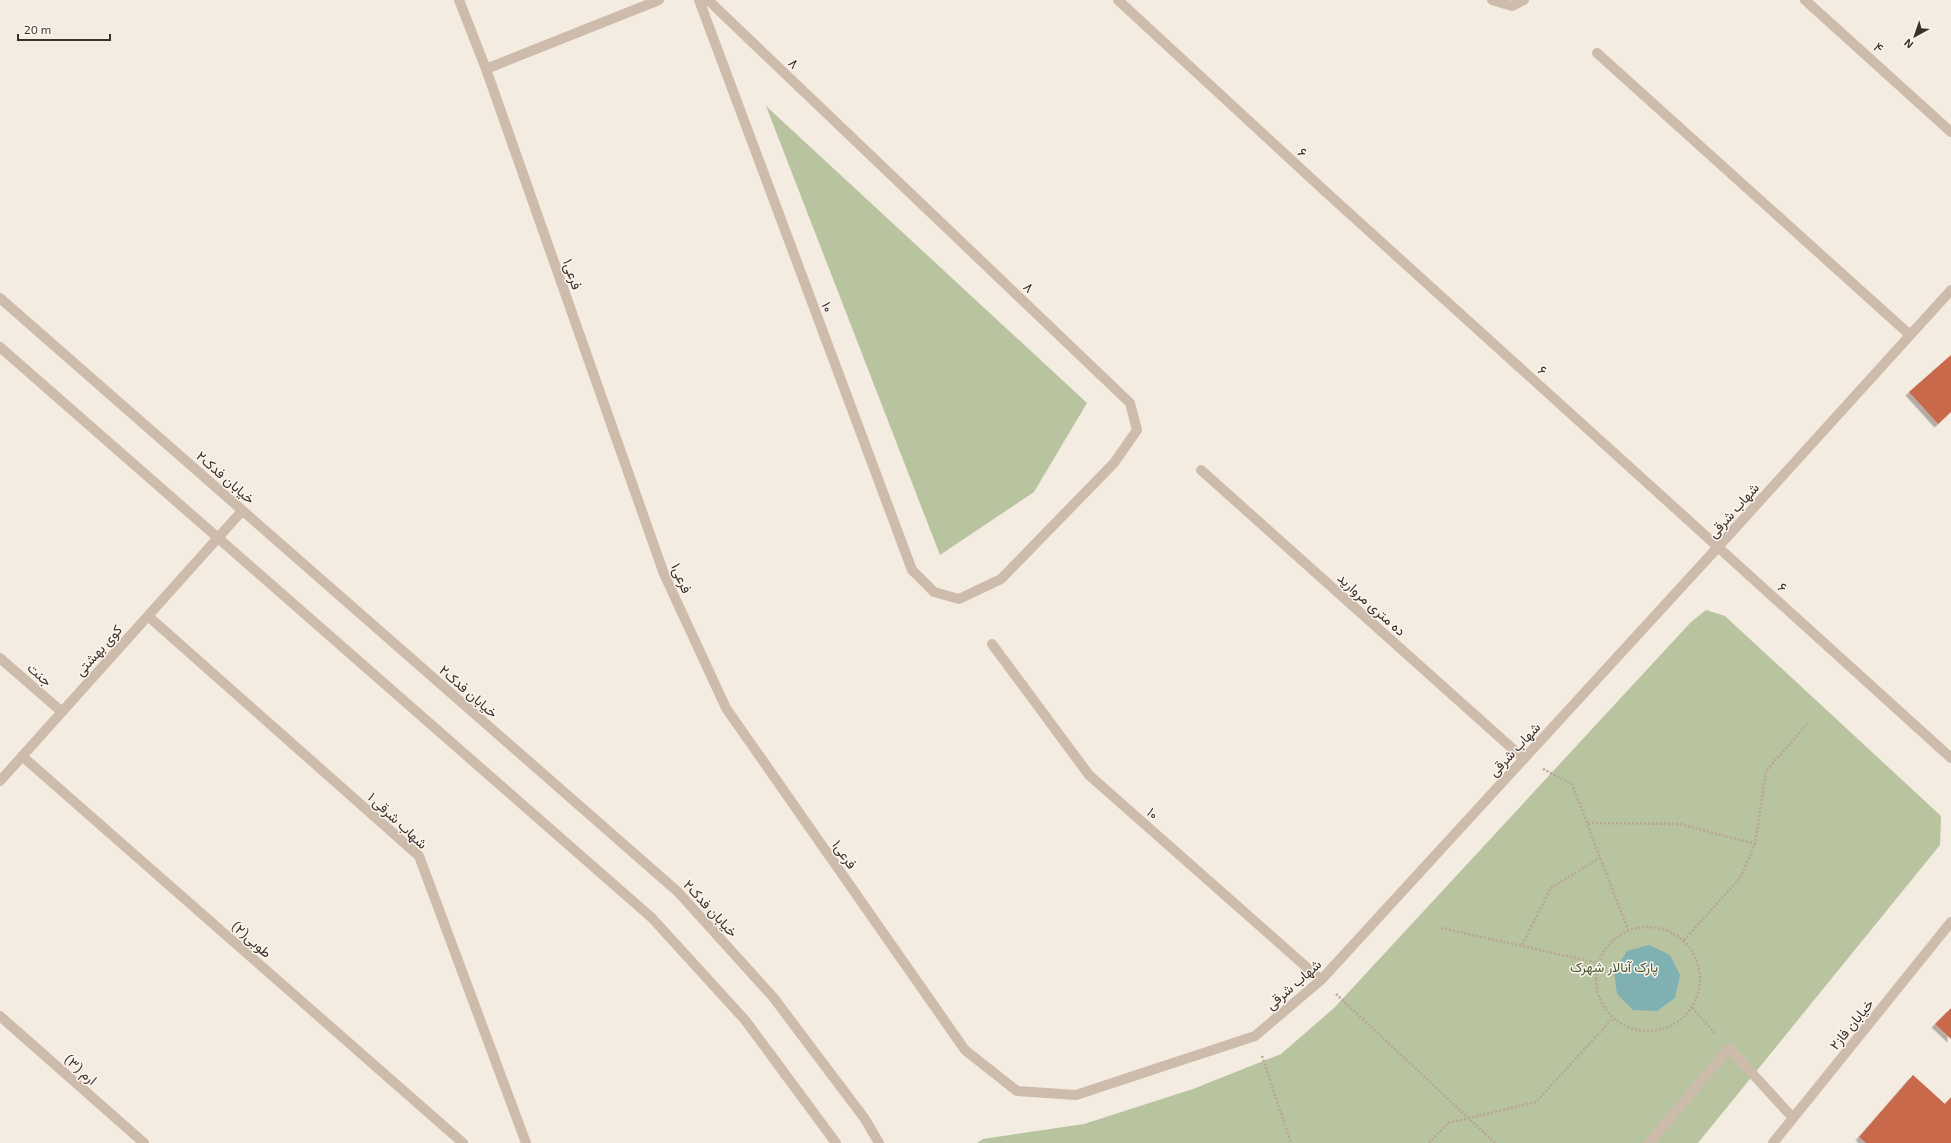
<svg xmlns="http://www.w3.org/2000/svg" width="1951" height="1143" font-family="'Exo 2',Vazirmatn,sans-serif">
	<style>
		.green { fill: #b8c4a0 }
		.water { fill: #7fb0b2 }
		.building { fill: #c8694b; filter: url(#shadow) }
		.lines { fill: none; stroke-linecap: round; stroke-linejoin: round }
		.path { stroke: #b9a596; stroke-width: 2.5; stroke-dasharray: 2 2; stroke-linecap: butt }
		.service { stroke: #cdbbac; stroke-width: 10 }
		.minor { stroke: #cdbbac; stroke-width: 10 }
		.tertiary { stroke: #cdbbac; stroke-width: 10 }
		.labels { text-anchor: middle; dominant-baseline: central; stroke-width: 3; stroke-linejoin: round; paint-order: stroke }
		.street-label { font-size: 14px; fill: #3b302b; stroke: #fbf5ee }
		.park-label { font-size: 14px; fill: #4a5a2e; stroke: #fbf5ee }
	</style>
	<defs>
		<filter id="shadow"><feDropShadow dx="-3.5" dy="3.5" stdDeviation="0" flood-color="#0004"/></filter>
	</defs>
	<rect width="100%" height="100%" fill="#f4ebe1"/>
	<!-- green -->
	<path class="green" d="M766,106L1087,403L1034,492L940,555Z
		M1706,610L1725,616L1941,816L1940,845L1698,1143H977L983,1139L1084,1124L1193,1089L1281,1054L1334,1008L1691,622Z"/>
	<!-- water -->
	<path class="water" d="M1649,945L1670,955L1680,975L1675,998L1657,1011L1633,1010L1617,994L1614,971L1627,951Z"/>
	<!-- building -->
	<path class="building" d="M1951,355V412L1938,424L1909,392Z
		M1951,1008V1039L1935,1024Z
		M1913,1075L1945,1104L1951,1097V1143H1866L1859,1137Z"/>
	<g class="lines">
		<!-- path -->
		<path class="path" d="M1543,769L1572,784L1628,930
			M1588,823L1680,824L1755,844
			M1596 979a52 52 0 1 1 104 0a52 52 0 1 1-104 0Z
			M1441,928L1598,963
			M1684,940L1740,878L1755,844L1766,771L1809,722
			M1522,945L1551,888L1599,858
			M1336,994L1495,1143
			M1692,1008L1715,1033
			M1262,1056L1291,1143
			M1429,1143L1448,1123L1536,1102L1613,1018"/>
		<!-- service -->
		<path class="service" d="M1649,1143L1729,1048L1793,1118"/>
		<!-- minor -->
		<path class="minor" d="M459,0L486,69L664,574L726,708L965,1050L1017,1091L1076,1095L1255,1036L1321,980L1718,547L1951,290
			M699,0L912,570L934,592L959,599L1001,579L1114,463L1137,430L1130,403L708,0
			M1118,0L1327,193L1951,758
			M1492,0L1512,6L1524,0
			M1805,0L1951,132
			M1597,53L1910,335
			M486,69L659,0
			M1201,470L1524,759
			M148,616L419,856L526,1143
			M992,644L1089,775L1321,980
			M0,658L62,712
			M22,756L463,1143
			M0,781L242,511
			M0,1016L144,1143
			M1773,1143L1951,922"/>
		<!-- tertiary -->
		<path class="tertiary" d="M0,298L678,892L773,997L865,1119L879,1143
			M0,347L652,918L745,1020L836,1143"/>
	</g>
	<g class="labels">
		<!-- street labels -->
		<g class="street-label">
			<text transform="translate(1879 47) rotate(42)">۴</text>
			<text transform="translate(794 63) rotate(44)">۸</text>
			<text transform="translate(1303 152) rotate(43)">۶</text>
			<text transform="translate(573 274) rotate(71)">فرعی۱</text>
			<text transform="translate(1029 287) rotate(44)">۸</text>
			<text transform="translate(828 307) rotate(69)">۱۰</text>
			<text transform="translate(1543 370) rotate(42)">۶</text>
			<text transform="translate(226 477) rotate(41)">خیابان فدک۲</text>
			<text transform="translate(1733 510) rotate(-48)">شهاب شرقی</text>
			<text transform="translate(682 578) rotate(67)">فرعی۱</text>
			<text transform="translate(1783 587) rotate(42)">۶</text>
			<text transform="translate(1372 604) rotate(42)">ده متری مروارید</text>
			<text transform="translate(98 650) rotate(-48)">کوی بهشتی</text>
			<text transform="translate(40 674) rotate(41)">جنت</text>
			<text transform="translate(469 691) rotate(41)">خیابان فدک۲</text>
			<text transform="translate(1514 749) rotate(-47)">شهاب شرقی</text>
			<text transform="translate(1153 813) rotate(42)">۱۰</text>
			<text transform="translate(398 820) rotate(43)">شهاب شرقی ۱</text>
			<text transform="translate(845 854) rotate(55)">فرعی۱</text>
			<text transform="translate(711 908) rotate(47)">خیابان فدک۲</text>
			<text transform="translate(252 939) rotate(41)">طوبی(۲)</text>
			<text transform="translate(1293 984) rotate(-41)">شهاب شرقی</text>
			<text transform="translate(1851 1024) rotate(-51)">خیابان فاز۲</text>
			<text transform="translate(81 1069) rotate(41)">ارم (۳)</text>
		</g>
		<!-- park labels -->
		<g class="park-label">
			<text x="1614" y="966">پارک آنالار شهرک</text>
		</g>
	</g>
	<!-- north arrow -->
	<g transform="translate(1915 36) rotate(220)" stroke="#fbf5ee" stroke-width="3" paint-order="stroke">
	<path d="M0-3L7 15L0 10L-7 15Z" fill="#3b302b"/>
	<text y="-6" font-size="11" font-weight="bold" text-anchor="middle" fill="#3b302b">N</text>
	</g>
	<!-- scale -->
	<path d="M18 34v6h92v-6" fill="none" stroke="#3b302b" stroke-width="2"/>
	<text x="24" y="34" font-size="12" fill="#3b302b" stroke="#fbf5ee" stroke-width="3" paint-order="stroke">20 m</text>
</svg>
